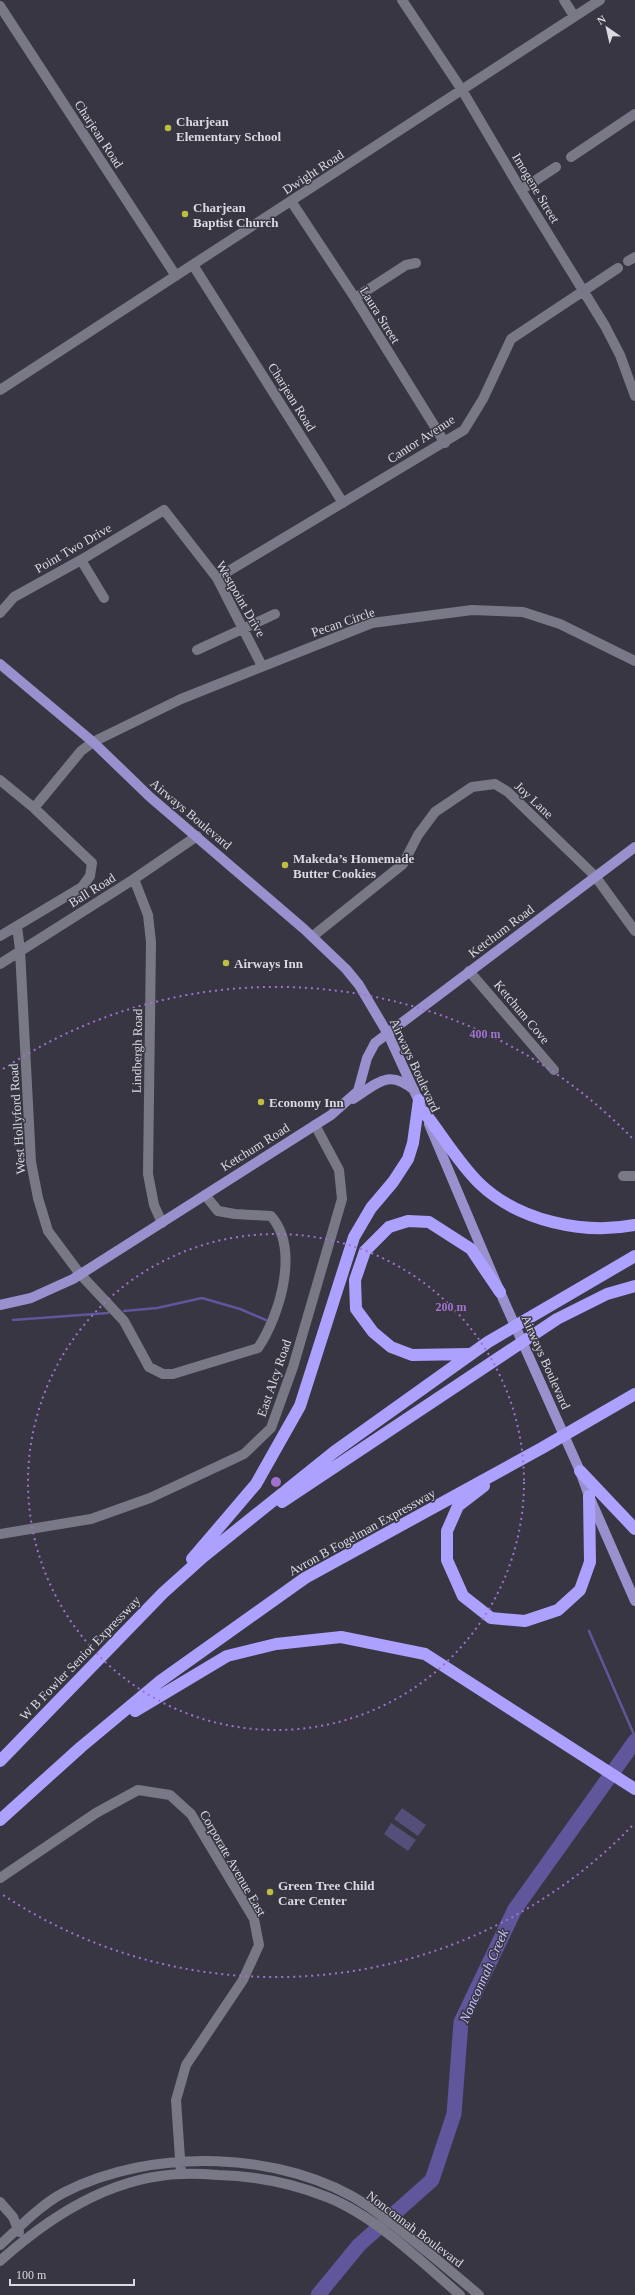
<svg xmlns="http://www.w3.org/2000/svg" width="635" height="2295" font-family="'Times New Roman',serif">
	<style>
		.garden { fill: #534f78 }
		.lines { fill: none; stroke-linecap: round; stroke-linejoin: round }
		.stream { stroke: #60569b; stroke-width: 2.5 }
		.river { stroke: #60569b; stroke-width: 15 }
		.minor { stroke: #797886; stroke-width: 10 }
		.major { stroke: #9891ce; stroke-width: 10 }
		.highway { stroke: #aca1fe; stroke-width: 12 }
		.ring { fill: none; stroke: #a172cd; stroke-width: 2; stroke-dasharray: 2 4 }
		.poi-dot { fill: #c0be41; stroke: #373642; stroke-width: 1.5 }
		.labels { text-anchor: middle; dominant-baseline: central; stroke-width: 3; stroke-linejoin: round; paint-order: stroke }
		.poi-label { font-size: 13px; font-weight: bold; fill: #dadae2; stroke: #373642; text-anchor: start }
		.street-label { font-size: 13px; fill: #dadae2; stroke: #373642 }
		.water-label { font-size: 14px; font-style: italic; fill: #c7c2fe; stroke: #373642 }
		.centre { fill: #a172cd; stroke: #373642; stroke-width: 2 }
		.ring-label { font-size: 12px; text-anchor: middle; font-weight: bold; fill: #a172cd; stroke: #373642; stroke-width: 3; stroke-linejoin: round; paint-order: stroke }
	</style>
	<rect width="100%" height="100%" fill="#373642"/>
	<!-- garden -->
	<path class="garden" d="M402,1808L426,1825L418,1836L394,1819Z
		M391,1823L416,1840L408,1851L384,1834Z"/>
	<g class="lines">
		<!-- stream -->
		<path class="stream" d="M124,1311L157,1308L202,1298L240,1309L266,1320
			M13,1320L108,1313
			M589,1631L635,1737"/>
		<!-- river -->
		<path class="river" d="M318,2295L359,2245L432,2180L454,2114L461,2022L515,1909L635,1741"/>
		<!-- minor -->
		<path class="minor" d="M402,0L462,90L521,190L605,326L620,355L635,396
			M564,0L574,16
			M0,6L176,276
			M571,157L635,114
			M521,190L556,167
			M291,201L355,298L445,443
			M628,261L635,257
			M193,265L343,503
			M355,298L406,265L416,263
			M0,390L600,0
			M81,560L104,598
			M217,578L464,430L483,399L511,339L618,268
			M0,613L14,597L81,560L164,510L217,578L262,666
			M197,650L275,614
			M0,780L34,808L92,863L90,876L82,887L0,936
			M34,808L81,751L93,742L181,699L372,623L472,610L523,612L560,624L635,661
			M134,879L148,915L151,942L148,1174L154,1205L162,1223
			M17,926L20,950L31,1162L38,1198L48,1231L80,1274L124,1321L149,1367L163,1374H173L258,1348C280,1315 300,1249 271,1216L235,1214L218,1211L205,1195
			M313,936L403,864L418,835L435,812L472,787L495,784L508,792L595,876L635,931
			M0,964L134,879L197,836
			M469,971L554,1070
			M623,1176H635
			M0,1534L91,1519L150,1498L244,1454L271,1428L293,1367L342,1199L339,1170L315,1125
			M0,1878L96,1813L138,1790L170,1795L191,1814L254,1919L259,1945L243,1980L186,2065L176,2100L181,2173
			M0,2202L13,2217L19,2232
			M0,2245C20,2227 39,2206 63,2193C151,2147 285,2150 368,2206C407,2233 443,2265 479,2295
			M0,2261C50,2216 112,2176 182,2174C194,2173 206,2174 218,2175C255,2176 292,2183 327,2197C375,2216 421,2261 460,2295"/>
		<!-- major -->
		<path class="major" d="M0,664L93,742L150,797L304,929L346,969L359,985L388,1034L421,1106
			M353,1099C377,1084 388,1068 414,1090
			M429,1124L500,1292L580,1471L589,1496L635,1601
			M0,1305L31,1298L73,1279L331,1115L358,1091L367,1058L375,1043L635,847"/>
		<!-- highway -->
		<path class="highway" d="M424,1112C442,1135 460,1165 480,1184C519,1221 584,1235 635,1225
			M469,1354L412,1355L391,1347L373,1332L356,1309L355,1280L365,1251L389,1227L408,1221L429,1222L471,1249L500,1292
			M580,1471L635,1529
			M484,1486L458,1506L447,1531V1560L463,1596L491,1618L525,1621L558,1610L580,1590L590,1562L589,1496
			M282,1502L557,1319L607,1294L635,1286
			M192,1559L256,1484L300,1406L354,1237L371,1208L393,1182L408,1159L413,1143L419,1100
			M135,1711L227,1656L276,1644L341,1637L425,1654L635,1789
			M0,1761L163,1593L203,1557L334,1452L488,1342L635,1256
			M0,1820L81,1747L159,1682L305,1578L542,1448L635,1394"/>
	</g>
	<!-- distance rings -->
	<g class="ring">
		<circle cx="276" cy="1482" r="248"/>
		<path d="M632 1826A495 495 0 0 1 3 1895M3 1069A495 495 0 0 1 632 1138"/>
	</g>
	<!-- markers -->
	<g class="poi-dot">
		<circle cx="168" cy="128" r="4"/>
		<circle cx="185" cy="214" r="4"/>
		<circle cx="285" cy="865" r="4"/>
		<circle cx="226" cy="963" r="4"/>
		<circle cx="261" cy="1102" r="4"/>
		<circle cx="270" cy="1892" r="4"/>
	</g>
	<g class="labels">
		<!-- poi labels -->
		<g class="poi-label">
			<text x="176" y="121">Charjean<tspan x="176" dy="15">Elementary School</tspan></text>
			<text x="193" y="207">Charjean<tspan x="193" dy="15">Baptist Church</tspan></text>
			<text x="293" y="858">Makeda’s Homemade<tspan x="293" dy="15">Butter Cookies</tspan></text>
			<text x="234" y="963">Airways Inn</text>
			<text x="269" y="1102">Economy Inn</text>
			<text x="278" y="1885">Green Tree Child<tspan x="278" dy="15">Care Center</tspan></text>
		</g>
		<!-- street labels -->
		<g class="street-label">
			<text transform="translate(99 134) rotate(57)">Charjean Road</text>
			<text transform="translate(313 172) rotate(-33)">Dwight Road</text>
			<text transform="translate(536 188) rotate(59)">Imogene Street</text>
			<text transform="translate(380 315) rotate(58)">Laura Street</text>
			<text transform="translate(292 397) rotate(58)">Charjean Road</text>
			<text transform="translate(421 439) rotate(-33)">Cantor Avenue</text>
			<text transform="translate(73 548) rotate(-30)">Point Two Drive</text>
			<text transform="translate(241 599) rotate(60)">Westpoint Drive</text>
			<text transform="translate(343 622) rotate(-19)">Pecan Circle</text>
			<text transform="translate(534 800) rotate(43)">Joy Lane</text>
			<text transform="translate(191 814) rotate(40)">Airways Boulevard</text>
			<text transform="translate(92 890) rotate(-32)">Ball Road</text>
			<text transform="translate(501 931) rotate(-37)">Ketchum Road</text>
			<text transform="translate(522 1012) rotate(50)">Ketchum Cove</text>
			<text transform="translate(137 1051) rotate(-89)">Lindbergh Road</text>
			<text transform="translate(415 1065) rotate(65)">Airways Boulevard</text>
			<text transform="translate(17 1119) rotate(-94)">West Hollyford Road</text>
			<text transform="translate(255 1147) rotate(-32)">Ketchum Road</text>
			<text transform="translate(546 1362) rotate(66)">Airways Boulevard</text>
			<text transform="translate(274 1378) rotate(-71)">East Alcy Road</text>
			<text transform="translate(362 1532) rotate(-29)">Avron B Fogelman Expressway</text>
			<text transform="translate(80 1658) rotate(-46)">W B Fowler Senior Expressway</text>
			<text transform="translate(233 1863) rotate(60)">Corporate Avenue East</text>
			<text transform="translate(415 2229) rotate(37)">Nonconnah Boulevard</text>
		</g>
		<!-- water labels -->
		<g class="water-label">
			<text transform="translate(484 1976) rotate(-66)">Nonconnah Creek</text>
		</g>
	</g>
	<circle cx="276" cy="1482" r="6" class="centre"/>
	<g class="ring-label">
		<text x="485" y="1038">400 m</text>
		<text x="451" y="1311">200 m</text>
	</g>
	<!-- north arrow -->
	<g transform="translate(607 28) rotate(326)" stroke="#373642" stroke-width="3" paint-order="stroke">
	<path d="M0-3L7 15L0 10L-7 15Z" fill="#dadae2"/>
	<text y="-6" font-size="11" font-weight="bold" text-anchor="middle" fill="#dadae2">N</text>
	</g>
	<!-- scale -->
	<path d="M10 2279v6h124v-6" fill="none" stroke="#dadae2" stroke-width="2"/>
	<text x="16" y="2279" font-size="12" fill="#dadae2" stroke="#373642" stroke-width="3" paint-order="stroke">100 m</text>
</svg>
